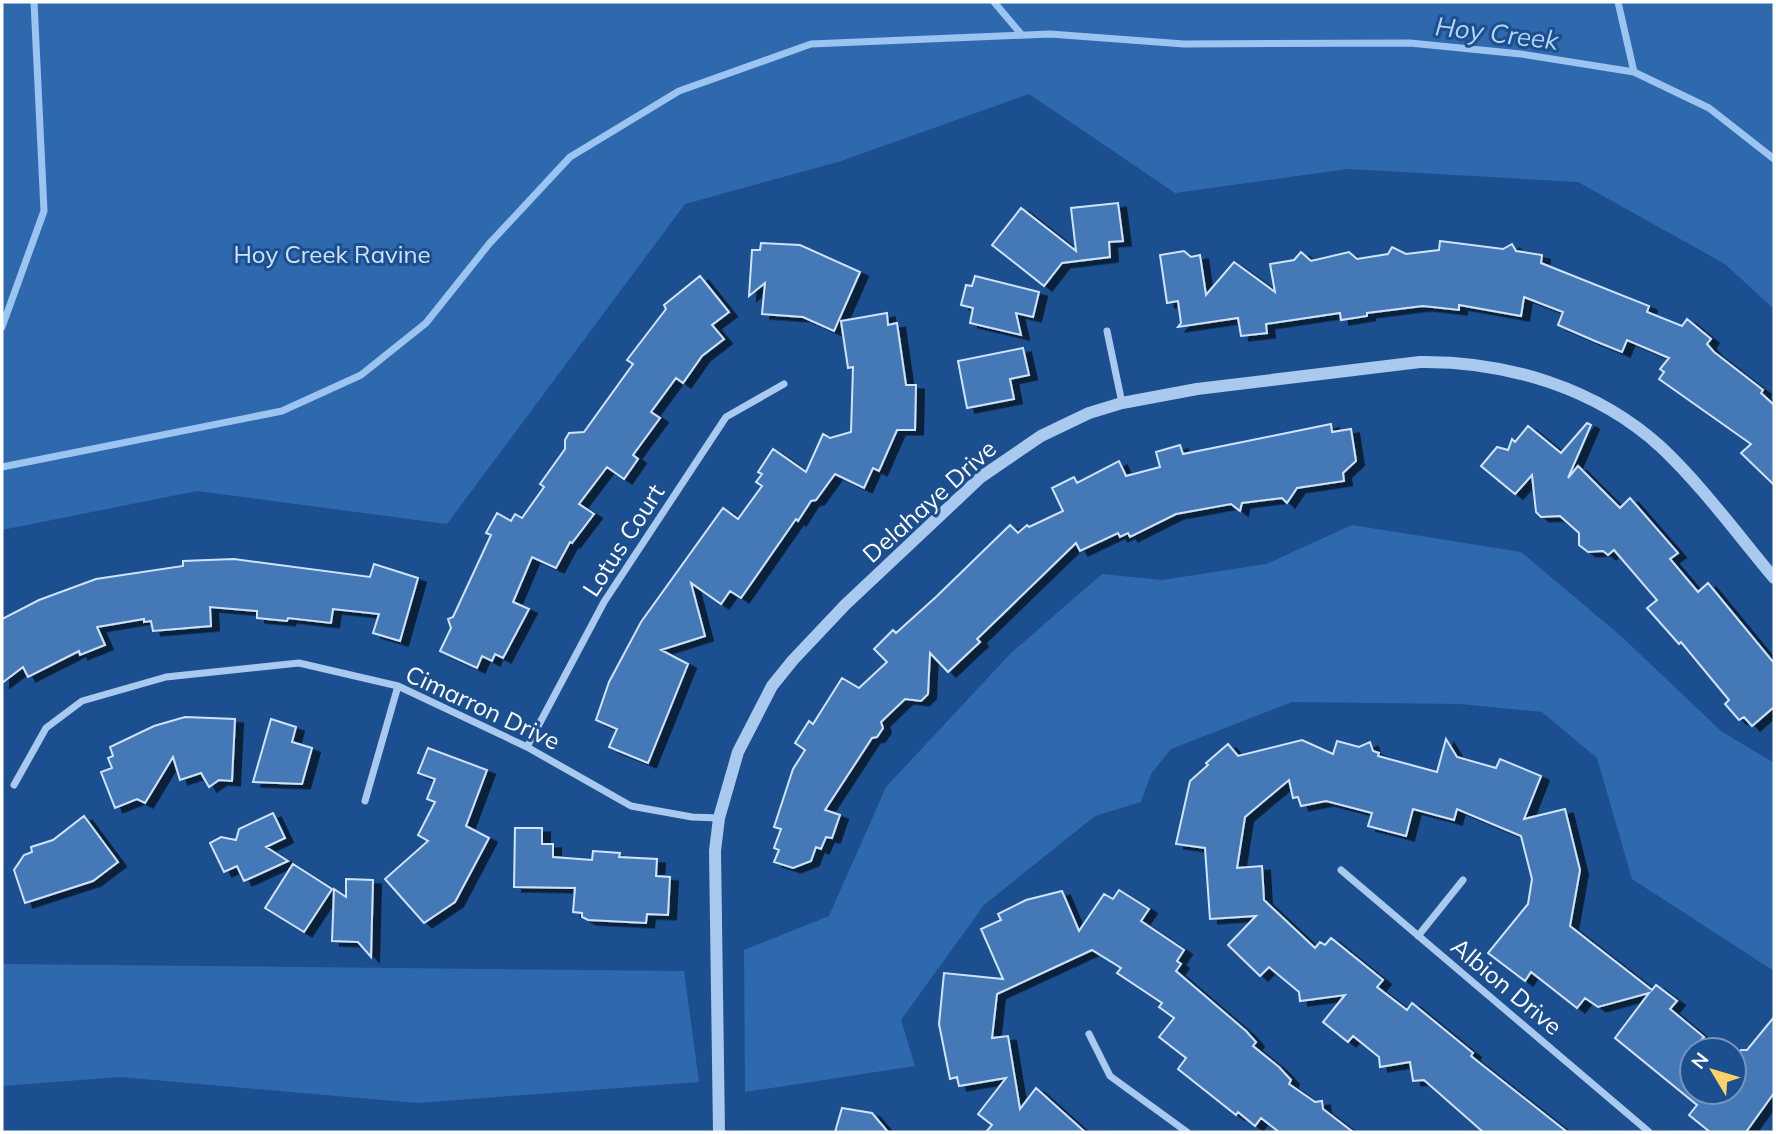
<svg xmlns="http://www.w3.org/2000/svg" width="1776" height="1134" font-family="Mulish,sans-serif">
	<style>
		.green { fill: #2e69ad }
		.lines { fill: none; stroke-linecap: round; stroke-linejoin: round }
		.stream { stroke: #9cc4f0; stroke-width: 7 }
		.building { fill: #4478b7; stroke: #cfe3fa; stroke-width: 2; filter: url(#shadow) }
		.minor { stroke: #a9c9ee; stroke-width: 7 }
		.tertiary { stroke: #a9c9ee; stroke-width: 12 }
		.labels { text-anchor: middle; dominant-baseline: central; stroke-width: 6; stroke-linejoin: round; paint-order: stroke }
		.park-label { font-size: 24px; fill: #cfe3fa; stroke: #1b4f8f }
		.street-label { font-size: 24px; fill: #fff; stroke: #1b4f8f }
		.water-label { font-size: 26px; font-style: italic; fill: #b5d3f5; stroke: #1b4f8f }
	</style>
	<defs>
		<filter id="shadow"><feDropShadow dx="8" dy="4.5" stdDeviation="0" flood-color="#0009"/></filter>
	</defs>
	<rect width="100%" height="100%" fill="#1b4f8f"/>
	<!-- green -->
	<path class="green" d="M2,2H1774V309L1725,264L1578,182L1348,169L1175,193L1029,94L838,162L685,204L447,524L197,491L2,530Z
		M1352,525L1521,552L1622,637L1721,731L1774,763V971L1632,879L1597,758L1542,712L1460,704L1292,702L1171,749L1151,774L1141,802L1095,816L984,905L901,1020L915,1066L745,1092L744,950L829,916L886,787L1011,653L1102,574L1162,580L1266,564Z
		M2,964L684,971L699,1082L417,1103L120,1077L2,1086Z"/>
	<g class="lines">
		<!-- stream -->
		<path class="stream" d="M994,2L1021,34
			M1618,2L1634,72
			M2,327L44,211L34,2
			M2,467L282,411L361,375L426,323L489,244L570,157L679,91L811,44L1050,34L1184,44L1410,43L1521,54L1634,72L1709,108L1774,159"/>
	</g>
	<!-- building -->
	<path class="building" d="M1118,203L1123,241L1109,242L1110,257L1062,263L1044,286L992,245L1021,208L1076,251L1071,208Z
		M1440,241L1503,249L1512,244L1516,251L1542,255L1541,263L1649,306L1647,312L1682,326L1687,319L1711,339L1707,344L1714,352L1763,390L1761,393L1774,405V485L1741,453L1751,444L1659,379L1664,372L1660,369L1669,358L1627,340L1622,352L1595,341L1558,325L1563,312L1524,297L1521,316L1459,305V310L1423,306L1367,313V316L1341,320L1340,313L1266,324L1267,333L1241,336L1238,318L1178,327L1181,323L1178,301L1167,303L1160,255L1184,251L1191,257L1200,255L1206,295L1234,262L1275,292L1270,264L1294,260L1301,252L1311,261L1349,252L1357,259L1388,254L1392,247L1406,254L1439,250Z
		M761,243L800,245L860,272L834,331L803,317L762,314L765,283L749,296L752,250H760Z
		M700,276L729,312L712,325L724,339L702,356L683,383L676,378L651,412L660,418L633,455L638,459L624,479L607,467L579,504L594,514L572,543L570,542L556,568L532,557L513,602L529,609L503,658L495,654L492,661L482,656L477,668L440,651L451,628L448,619L453,617L491,535L486,533L497,513L511,521L515,514L522,518L544,487L540,484L565,449V440L569,433L584,432L633,364L627,360L666,309L664,305Z
		M975,276L1039,292L1033,317L1016,313L1021,335L970,323L973,308L961,305L966,285L972,286Z
		M887,313L888,325L897,323L906,385H916L915,430H897L879,471L873,468L864,488L835,474L816,500L811,501L798,521L796,519L741,598L730,591L721,604L691,583L705,636L661,650L688,664L648,763L609,747L617,729L596,720L609,682L641,622L723,508L738,519L762,486L756,482L762,474L758,472L773,449L806,472L823,434L830,438L851,432L853,367L848,368L841,321Z
		M1023,348L1029,375L1010,379L1014,399L967,408L958,361Z
		M1587,423L1591,425L1568,478L1578,466L1620,508L1630,498L1678,553L1670,559L1698,592L1708,583L1774,663V707L1752,726L1744,717L1739,720L1725,704L1729,700L1681,642L1679,644L1647,608L1657,600L1614,550L1608,555L1603,551L1588,552L1579,545V533L1560,516L1541,517L1536,512L1532,475L1515,494L1481,466L1497,447L1508,450L1512,439L1515,442L1528,426L1561,453Z
		M1331,424L1332,432L1351,429L1356,461L1343,473L1344,481L1297,488L1287,503L1282,498L1242,503L1240,511L1231,504L1176,514L1130,537L1128,533L1120,537L1118,533L1080,551L1076,543L977,639L980,642L948,672L930,653L928,694L921,701L905,699L881,722L883,728L877,737L872,738L825,810L840,815L832,838L826,837L821,849L816,847L811,861L793,868L774,862L779,850L774,848L781,829L774,827L793,769L805,750L795,743L809,721L813,724L842,678L859,688L887,662L874,649L893,630L896,633L937,596L1010,525L1018,533L1027,525L1029,527L1063,511L1052,488L1074,477L1077,483L1119,461L1126,476L1160,467L1156,452L1180,445L1183,454Z
		M234,559L370,577L374,564L418,578L400,641L373,633L379,614L333,609L331,623L288,618L287,621L257,618V611L210,607L211,626L153,631L151,621L144,622V619L97,627L105,645L80,655L79,651L28,677L23,667L2,683V619L39,600L96,579L183,566V561Z
		M185,717L235,719L232,781L219,780L209,787L201,773L180,780L173,757L145,803L137,799L115,808L101,772L112,768L108,758L113,756L110,747L154,726Z
		M271,719L296,727L292,742L312,748L302,784L253,782Z
		M1446,739L1457,757L1496,768L1500,759L1541,776L1524,819L1565,809L1580,870L1570,926L1652,990L1656,985L1677,1001L1670,1009L1704,1037L1692,1050V1092H1734V1058L1741,1050H1747L1774,1017V1093L1746,1132H1710L1689,1115L1697,1105L1615,1038L1649,993L1598,1007L1585,998L1577,1008L1531,972L1525,981L1488,953L1528,904L1532,879L1521,836L1457,809L1454,820L1413,809L1406,836L1368,826L1372,813L1326,801L1301,806L1298,797L1293,798L1289,780L1245,817L1237,868L1262,866L1264,900L1315,948L1320,942L1325,945L1331,938L1383,980L1377,987L1407,1010L1412,1003L1473,1053L1471,1056L1567,1132H1483L1424,1080L1413,1081L1410,1062L1380,1067L1379,1057L1353,1036L1348,1042L1323,1022L1345,995L1300,1001L1299,992L1269,967L1260,976L1228,945L1256,916L1210,919L1205,848L1176,844L1190,781L1208,765L1206,763L1228,744L1238,756L1302,740L1333,754L1337,741L1359,747L1370,742L1373,751L1379,753L1378,756L1437,772Z
		M428,748L487,770L466,826L489,838L455,902L424,923L385,879L428,841L418,835L435,802L427,799L435,779L418,773Z
		M273,813L285,838L266,847L288,861L244,881L237,866L224,872L210,843L221,837L236,840L239,829Z
		M84,816L118,862L93,881L25,903L14,870L24,855L32,852L31,847L53,840Z
		M515,828H542V844H553V857L592,860L593,851L620,853L619,857L657,859L656,876L670,877L668,915L647,914L646,923L588,920L582,917V913L573,912L575,888L514,887Z
		M293,864L332,889L304,932L265,908Z
		M346,879L373,880L371,957L358,942L332,941L334,889L346,897Z
		M1119,890L1149,909L1141,921L1184,950L1177,961L1181,964L1176,971L1246,1031L1256,1042L1253,1046L1279,1067L1291,1080L1289,1084L1315,1102L1322,1101L1323,1109L1353,1132H1279L1261,1118L1255,1126L1238,1112L1236,1115L1178,1069L1186,1058L1159,1037L1174,1018L1159,1007L1162,1003L1117,973L1121,968L1092,950L997,994L992,1038L1008,1036L1020,1109L1036,1088L1085,1132H986L992,1125L978,1114L1006,1078L959,1086L957,1077L950,1079L939,1024L944,973L1003,979L981,929L1001,920L998,914L1026,900L1062,891L1079,931L1104,894L1113,899Z
		M842,1108L872,1113L888,1132H835Z"/>
	<g class="lines">
		<!-- minor -->
		<path class="minor" d="M1107,331L1122,403
			M527,747L604,602L726,417L784,384
			M14,785L46,728L82,701L166,677L299,663L398,686L527,747L631,806L692,817L719,818
			M365,801L398,686
			M1341,870L1649,1132
			M1418,936L1463,880
			M1089,1034L1110,1076L1187,1132"/>
		<!-- tertiary -->
		<path class="tertiary" d="M719,1132L715,851L719,818L738,752L772,686L793,660L845,605L981,477L1041,436L1089,413L1122,403L1197,389L1420,362C1507,361 1597,388 1662,448C1703,487 1738,535 1774,578"/>
	</g>
	<g class="labels">
		<!-- park labels -->
		<g class="park-label">
			<text x="332" y="254">Hoy Creek Ravine</text>
		</g>
		<!-- street labels -->
		<g class="street-label">
			<text transform="translate(929 501) rotate(-42)">Delahaye Drive</text>
			<text transform="translate(623 540) rotate(-57)">Lotus Court</text>
			<text transform="translate(483 707) rotate(25)">Cimarron Drive</text>
			<text transform="translate(1507 986) rotate(40)">Albion Drive</text>
		</g>
		<!-- water labels -->
		<g class="water-label">
			<text transform="translate(1497 33) rotate(7)">Hoy Creek</text>
		</g>
	</g>
	<!-- border -->
	<rect width="1776" height="1134" fill="none" stroke="#ffffff" stroke-width="7"/>
	<!-- north arrow -->
	<g transform="translate(1713 1071) rotate(308)"><circle r="33" fill="#1b4f8f" stroke="#7695bc" stroke-width="2"/>
	<path d="M0-5L12 26L0 18L-12 26Z" fill="#ffd166"/>
	<text y="-10" font-size="19" font-weight="bold" text-anchor="middle" fill="#ffffff">N</text>
	</g>
</svg>
